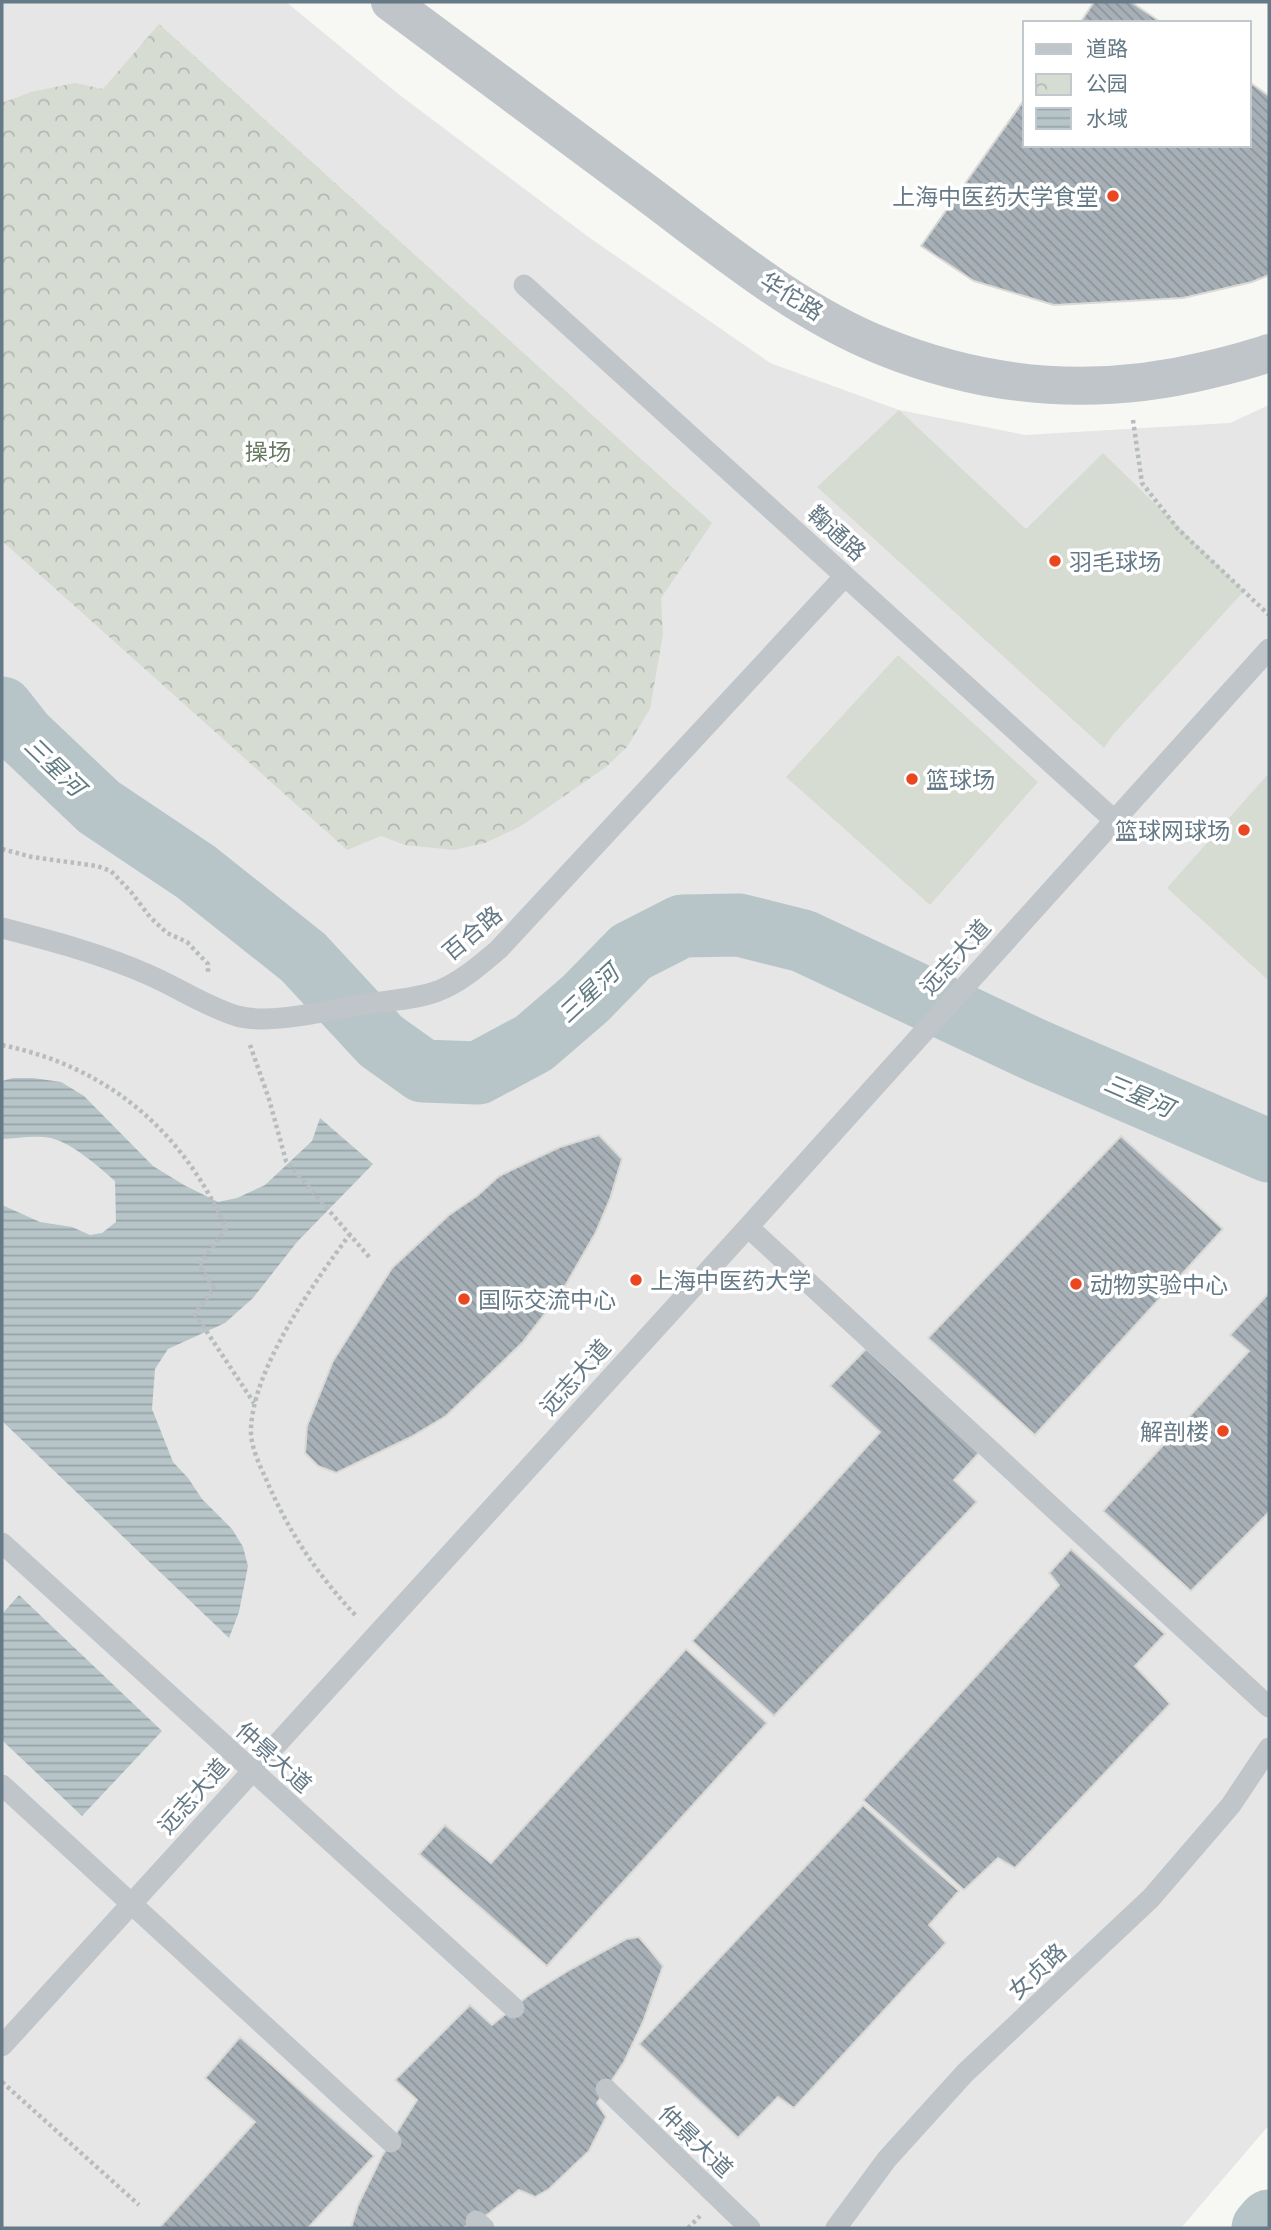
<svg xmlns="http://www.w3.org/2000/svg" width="1271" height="2230" font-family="'Public Sans','Noto Sans SC',sans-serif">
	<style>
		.built { fill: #e5e6e5 }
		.grass { fill: #d7dcd3 }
		.park { fill: url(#park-crowns) }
		.water { fill: url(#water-rules) }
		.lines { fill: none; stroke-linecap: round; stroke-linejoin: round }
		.river { stroke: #b7c5c8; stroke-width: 63 }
		.building { fill: url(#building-back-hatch); stroke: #d9d9d6; stroke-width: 2 }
		.path { stroke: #b8bcbf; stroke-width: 4.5; stroke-dasharray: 3.5 3.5; stroke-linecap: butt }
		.service { stroke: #c0c5c9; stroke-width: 21 }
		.minor { stroke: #c0c5c9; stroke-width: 38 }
		.poi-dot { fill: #ea4721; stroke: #fff; stroke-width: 2.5 }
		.labels { text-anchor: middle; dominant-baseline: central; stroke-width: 7; stroke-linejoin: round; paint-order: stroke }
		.poi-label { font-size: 23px; fill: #657986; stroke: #fff; text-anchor: start }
		.street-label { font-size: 23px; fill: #657986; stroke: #fff }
		.park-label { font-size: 23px; fill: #667860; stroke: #fff }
		.water-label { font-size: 24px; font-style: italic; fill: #617b82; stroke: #fff }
	</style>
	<defs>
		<pattern id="park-crowns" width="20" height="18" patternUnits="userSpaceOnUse" patternTransform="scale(1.75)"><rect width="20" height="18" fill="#d7dcd3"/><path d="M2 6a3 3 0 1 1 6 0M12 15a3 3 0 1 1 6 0" fill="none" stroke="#b2b7b1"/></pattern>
		<pattern id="water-rules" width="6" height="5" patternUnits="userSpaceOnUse" patternTransform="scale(1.75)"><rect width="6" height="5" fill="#b7c5c8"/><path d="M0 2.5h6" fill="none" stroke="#98a5a8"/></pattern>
		<pattern id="building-back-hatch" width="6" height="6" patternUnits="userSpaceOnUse" patternTransform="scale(1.75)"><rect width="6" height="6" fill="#a7b0b6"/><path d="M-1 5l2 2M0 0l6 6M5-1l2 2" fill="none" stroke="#8c949a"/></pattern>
	</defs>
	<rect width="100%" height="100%" fill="#f7f7f4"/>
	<!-- built -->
	<path class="built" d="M2,2H286L397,93L587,236L770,363L899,410L1025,435L1230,423L1269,405V2125L1181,2228H2Z"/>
	<!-- grass -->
	<path class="grass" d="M899,410L1026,529L1103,453L1244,591L1112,736L1104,748L817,487Z
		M898,655L1038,782L930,905L786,777Z
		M1269,773V981L1167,888Z"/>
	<!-- park -->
	<path class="park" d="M159,24L712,523L661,598L663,634L650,709L627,747L606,767L521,826L485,843L454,850L405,845L381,836L347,850L2,541V103L31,92L75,83L103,89Z"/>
	<!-- water -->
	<path class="water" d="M13,1078H33L61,1082L84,1096L153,1166L184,1185L218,1202L237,1198L265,1185L312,1141L320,1118L373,1164L297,1242L253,1298L225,1323L168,1349L155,1369L152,1409L173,1462L188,1478L202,1499L232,1529L243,1547L248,1566L239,1612L229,1638L2,1421V1205L40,1222L72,1227L90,1235L102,1233L116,1222L115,1181C99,1167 72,1143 51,1138C36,1135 17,1138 2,1139V1081Z
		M19,1595L162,1731L82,1816L2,1740V1614Z"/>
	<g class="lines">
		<!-- river -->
		<path class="river" d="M2,708L24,736L99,807L196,872L303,957L381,1041L423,1071L478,1073L534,1043L585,999L631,952L682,926L739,925L803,941L1037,1051L1269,1151
			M1263,2228L1269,2221"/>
	</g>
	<!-- building -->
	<path class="building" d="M1094,2H1131L1162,23H1080Z
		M1248,81L1269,96V275L1252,282L1183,298L1054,305L974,281L921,246L1024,100V145H1248Z
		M599,1135L622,1159L610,1199L596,1232L561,1293L522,1343L446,1416L411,1437L336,1473L318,1466L305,1453L307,1426L333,1361L392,1268L449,1215L477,1196L499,1176L560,1147Z
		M1121,1136L1223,1229L1035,1435L928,1338Z
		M1269,1293V1512L1191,1591L1103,1511L1249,1351L1230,1335Z
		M866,1349L979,1453L954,1480L977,1502L774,1716L692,1641L880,1432L830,1386Z
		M1071,1549L1165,1634L1135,1666L1170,1704L1015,1868L998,1858L964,1890L863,1800L1059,1585L1049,1573Z
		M686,1649L767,1723L547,1966L419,1854L445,1825L491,1863Z
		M863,1805L959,1891L929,1925L946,1943L794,2108L778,2097L738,2138L639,2044Z
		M639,1937L663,1966L643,2022L624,2062L597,2103L606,2117L589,2151L549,2189L535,2197L519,2190L488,2214L463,2228H351L358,2205L382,2156L417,2100L395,2080L470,2005L492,2025L529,1995L571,1969L626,1939Z
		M240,2037L374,2156L308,2228H159L255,2122L205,2078Z"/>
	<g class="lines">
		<!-- path -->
		<path class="path" d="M1133,420L1142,483L1178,529L1269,615
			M2,849L32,857L97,866L111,871L131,892L150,917L167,933L187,942L208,964V974
			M2,1045C108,1067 182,1130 226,1228L199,1266L214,1288L195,1314L254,1403
			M250,1045L269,1099L286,1161L370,1258
			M350,1234C314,1283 254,1366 251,1428C250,1445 259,1464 266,1479C289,1533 317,1574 357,1617
			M2,2082L139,2205
			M688,2228L700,2216"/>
		<!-- service -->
		<path class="service" d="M524,285L1114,820
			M2,928C52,941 102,954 149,975C179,988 205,1006 237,1016C270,1025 324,1011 359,1005C384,1001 413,1000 438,991C461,982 480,965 499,949L845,576
			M748,1227L1269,1707
			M2,1543L514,2008
			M2,1785L391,2142
			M2,2046L748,1227L1269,649
			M606,2089L750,2228
			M476,2221L484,2228
			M836,2228L887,2159L965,2073L1151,1898L1231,1805L1269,1748"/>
		<!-- minor -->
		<path class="minor" d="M390,2C472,63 554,124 636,185C712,241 794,311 882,346C988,389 1098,397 1208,370C1229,365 1249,360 1269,353"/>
	</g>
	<!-- markers -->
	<g class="poi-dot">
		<circle cx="1113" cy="196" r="7"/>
		<circle cx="1055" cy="561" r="7"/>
		<circle cx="912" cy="779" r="7"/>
		<circle cx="1244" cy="830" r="7"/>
		<circle cx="636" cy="1280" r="7"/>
		<circle cx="1076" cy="1284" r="7"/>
		<circle cx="464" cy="1299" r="7"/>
		<circle cx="1223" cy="1431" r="7"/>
	</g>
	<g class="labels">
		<!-- poi labels -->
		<g class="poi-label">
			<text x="1099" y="196" text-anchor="end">上海中医药大学食堂</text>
			<text x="1069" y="561">羽毛球场</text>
			<text x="926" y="779">篮球场</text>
			<text x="1230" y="830" text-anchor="end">篮球网球场</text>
			<text x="650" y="1280">上海中医药大学</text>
			<text x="1090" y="1284">动物实验中心</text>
			<text x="478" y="1299">国际交流中心</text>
			<text x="1209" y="1431" text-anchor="end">解剖楼</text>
		</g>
		<!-- street labels -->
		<g class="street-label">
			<text transform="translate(792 296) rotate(32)">华佗路</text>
			<text transform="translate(837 533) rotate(42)">鞠通路</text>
			<text transform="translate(472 933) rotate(-40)">百合路</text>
			<text transform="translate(955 957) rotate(-48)">远志大道</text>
			<text transform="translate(575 1377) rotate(-48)">远志大道</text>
			<text transform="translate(274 1757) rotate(42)">仲景大道</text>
			<text transform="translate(193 1796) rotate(-48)">远志大道</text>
			<text transform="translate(1037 1971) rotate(-43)">女贞路</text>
			<text transform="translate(696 2141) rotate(44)">仲景大道</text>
		</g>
		<!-- park labels -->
		<g class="park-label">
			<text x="268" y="451">操场</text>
		</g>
		<!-- water labels -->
		<g class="water-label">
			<text transform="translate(55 766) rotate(44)">三星河</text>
			<text transform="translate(588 993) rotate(-43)">三星河</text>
			<text transform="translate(1139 1095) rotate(23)">三星河</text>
		</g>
	</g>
	<!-- border -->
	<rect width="1271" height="2230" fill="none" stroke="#657986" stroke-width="7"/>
	<!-- legend -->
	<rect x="1023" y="21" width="228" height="126" fill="#ffffff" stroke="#c1c9cf" stroke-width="2"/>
	<rect x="1036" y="44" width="35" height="10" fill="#c0c5c9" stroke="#c1c9cf" stroke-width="2"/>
	<text x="1086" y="56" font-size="21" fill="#657986">道路</text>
	<rect x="1036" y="74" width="35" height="21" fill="url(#park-crowns)" stroke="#c1c9cf" stroke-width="2"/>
	<text x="1086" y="91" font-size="21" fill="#657986">公园</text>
	<rect x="1036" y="108" width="35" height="21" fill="url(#water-rules)" stroke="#c1c9cf" stroke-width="2"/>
	<text x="1086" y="126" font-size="21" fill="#657986">水域</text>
</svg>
